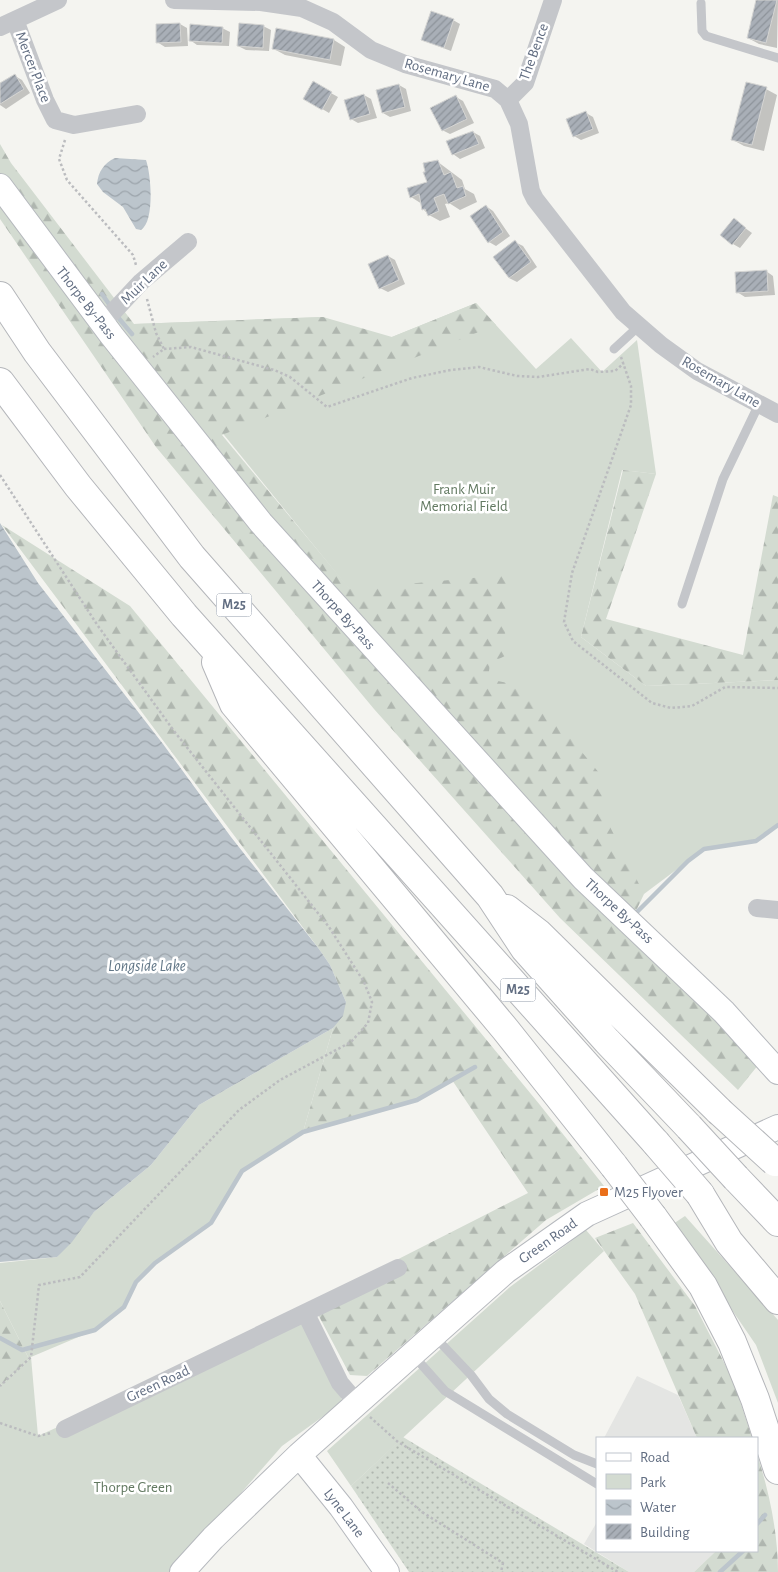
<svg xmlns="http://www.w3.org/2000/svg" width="778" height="1572" font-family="'Alegreya Sans',sans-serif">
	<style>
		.built { fill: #e4e5e3 }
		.green { fill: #d3dbd1 }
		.forest { fill: url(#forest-firs) }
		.garden { fill: url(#garden-dots) }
		.water { fill: url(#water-waves) }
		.shadow { fill: #0003 }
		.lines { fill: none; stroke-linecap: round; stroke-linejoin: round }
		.stream { stroke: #bcc5cc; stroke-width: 4.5 }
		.building { fill: url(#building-hatch); stroke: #d5d5d3 }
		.secondary-casing { stroke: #b6b9be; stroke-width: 26 }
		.highway-casing { stroke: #b4b6ba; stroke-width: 30 }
		.path { stroke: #bbbcbf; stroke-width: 2.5; stroke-dasharray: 2.5 2.5; stroke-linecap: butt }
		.lane { stroke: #c4c6ca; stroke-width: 9 }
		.street { stroke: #c4c6ca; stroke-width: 18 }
		.secondary { stroke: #fff; stroke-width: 24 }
		.highway { stroke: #fff; stroke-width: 28 }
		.highway-bridge-casing { stroke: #b4b6ba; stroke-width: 30; stroke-linecap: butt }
		.highway-bridge { stroke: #fff; stroke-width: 28 }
		.poi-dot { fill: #ea6f1a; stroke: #fff; stroke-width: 2 }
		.labels { text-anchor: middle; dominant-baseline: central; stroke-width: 5; stroke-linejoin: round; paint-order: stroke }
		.shield { fill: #fff; stroke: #919aa8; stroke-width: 1 }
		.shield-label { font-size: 14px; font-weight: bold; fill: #626e82 }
		.street-label { font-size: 15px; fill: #626e82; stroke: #fff }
		.park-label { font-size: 15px; fill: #627961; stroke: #fff }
		.poi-label { font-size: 15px; fill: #626e82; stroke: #fff; text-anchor: start }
		.water-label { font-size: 16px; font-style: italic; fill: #627787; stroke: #fff }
	</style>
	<defs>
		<pattern id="forest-firs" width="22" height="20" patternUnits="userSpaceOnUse" patternTransform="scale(1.25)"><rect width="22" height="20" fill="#d3dbd1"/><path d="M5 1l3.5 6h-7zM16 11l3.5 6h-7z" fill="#afb6af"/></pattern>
		<pattern id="garden-dots" width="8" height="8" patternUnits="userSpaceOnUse" patternTransform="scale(1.25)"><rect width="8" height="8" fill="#d3dbd1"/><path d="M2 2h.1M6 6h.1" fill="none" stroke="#afb6af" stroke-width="1.8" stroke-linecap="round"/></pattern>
		<pattern id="water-waves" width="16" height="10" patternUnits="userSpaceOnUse" patternTransform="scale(1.25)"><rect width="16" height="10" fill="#bcc5cc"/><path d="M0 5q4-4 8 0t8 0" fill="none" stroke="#9ca4ab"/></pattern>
		<pattern id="building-hatch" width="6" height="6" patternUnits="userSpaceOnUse" patternTransform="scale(1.25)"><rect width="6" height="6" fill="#a9afb7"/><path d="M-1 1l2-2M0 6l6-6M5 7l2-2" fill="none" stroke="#8d939a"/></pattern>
	</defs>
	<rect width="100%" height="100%" fill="#f4f4f0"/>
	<!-- built -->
	<path class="built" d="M637,1376L678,1395L697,1438H604Z
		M597,1522V1551H716L694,1572H629L584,1544Z"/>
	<!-- green -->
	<path class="green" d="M476,303L536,369L571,338L602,372L637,340L656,474L622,470L581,637L646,686L778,680V823L756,841L704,849L644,894L630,890L350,590L134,324L323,317L362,349Z
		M333,1028L303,1132L242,1171L211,1223L155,1263L136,1282L124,1307L95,1330L31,1357L38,1436L306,1314L343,1402L282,1446L172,1572H0V1386L29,1359L0,1301V1263L57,1257L94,1212L151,1165L199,1105Z
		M685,1216L778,1320V1403L756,1345L673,1224Z
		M586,1230L604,1251L351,1486L327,1451L510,1287Z"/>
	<!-- forest -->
	<path class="forest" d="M0,144L11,163L134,324L323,317L392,337L476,303L496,325L222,435L350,589L506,575L505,656L490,663L488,679L528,687L600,774L605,817L644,894L627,930L759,1064L738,1090L560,918L374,709L156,447L0,219Z
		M623,470L656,474L606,619L743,655L773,495L778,497V680L646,686L581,637Z
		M2,525L130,606L540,1105L604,1186L546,1220L367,1376L350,1375L312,1303L528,1193L452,1080L417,1100L303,1132L333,1028L346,1002L330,965L319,949Z
		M633,1223L695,1306L734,1382L752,1438H697L635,1294L595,1238Z
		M0,1301L29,1359L0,1386Z
		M757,1454C769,1491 778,1533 778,1572H694L716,1551H757Z"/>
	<!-- garden -->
	<path class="garden" d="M403,1437L629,1572H409L351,1486Z"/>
	<!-- water -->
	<path class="water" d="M115,158L146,160C151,174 155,221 141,230L136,229L123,207L103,192L97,184C98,172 104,163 115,158Z
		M0,523L38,583L163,744L231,837L319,949L330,965L346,1002L343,1016L333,1028L199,1105L151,1165L94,1212L72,1242L57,1257L0,1262Z"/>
	<!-- shadow -->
	<path class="shadow" d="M757,0H778L777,48L759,44L748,38Z
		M453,20L460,24L451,51L422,40Z
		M180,24L187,28L188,46L165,47L157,42Z
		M263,26L271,30L269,51L246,50L238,46Z
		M222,28L230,32L229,46L197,45L190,40Z
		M277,30L334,40L345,47L341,66L285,55L274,49Z
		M15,76L22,80L30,93L6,109L0,105V85Z
		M313,83L338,97L329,113L304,98Z
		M399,85L406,89L411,111L390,117L383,113Z
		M766,89L777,95L764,151L744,146L733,140Z
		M364,95L371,99L377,118L358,123L351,119Z
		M456,97L463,101L474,123L450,134L442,130Z
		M586,113L593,117L599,133L581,140L574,136Z
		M473,132L480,136L485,148L460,159L453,154Z
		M438,162L462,180L465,189L474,194L477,202L460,210L449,203L445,204L450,217L440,221L429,215L423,209L422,204L411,197L429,182Z
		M486,206L493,211L510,236L496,246L489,242Z
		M734,220L752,233L740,248L733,244Z
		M515,242L523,246L537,267L517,282L509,278Z
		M388,256L395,260L405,284L388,292L380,288Z
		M766,271L773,276L775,295L745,297L737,292Z"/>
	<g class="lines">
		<!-- stream -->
		<path class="stream" d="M102,294L111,307
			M116,315L132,334
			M637,912L688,861L704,849L756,841L778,825
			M0,1338L22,1350L95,1330L124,1307L136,1282L155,1263L211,1223L242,1171L303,1132L417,1100L475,1067
			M757,1524L765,1515
			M720,1572L743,1551"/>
	</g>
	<!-- building -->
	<path class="building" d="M756,0H777L766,43L747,38Z
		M431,11L454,19L444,48L421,40Z
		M180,23L181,42L156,43V24Z
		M239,23L264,25L263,48L237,46Z
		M190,24L223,27L222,43L189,41Z
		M276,28L334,39L330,60L272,49Z
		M15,74L24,89L0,104V83Z
		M313,81L332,92L322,110L303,99Z
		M746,82L767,87L752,145L731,140Z
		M399,84L405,107L382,113L376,90Z
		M364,94L370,114L350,120L344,100Z
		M456,95L467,119L442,131L430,108Z
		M586,111L593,129L573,137L566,119Z
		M473,131L479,144L452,155L446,141Z
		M438,160L444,175L451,172L457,188L463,186L466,196L448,204L444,194L434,198L439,211L428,216L425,209L422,210L419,194L410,198L407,188L427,182L423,172H425L423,163Z
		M486,205L503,232L488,243L470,216Z
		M734,218L746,228L732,245L720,235Z
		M515,240L531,262L509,278L493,257Z
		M388,255L399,280L379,289L368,264Z
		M767,270L768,291L736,293L735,272Z"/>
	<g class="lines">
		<defs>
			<path id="secondary" d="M0,186L112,336L261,523L583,878L724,1012L778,1072
				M299,1455L341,1507L387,1572
				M182,1572L213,1538L299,1455L506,1271L587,1214L778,1127"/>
			<path id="highway" d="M0,296L37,352L192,557L490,896L525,949L607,1041L689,1127
				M0,382L78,486L184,615L656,1143
				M216,662L234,704L505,1029L614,1166
				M507,909L538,933L719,1111
				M736,1178L778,1222
				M700,1194L729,1242L778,1300
				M653,1217L703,1286L732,1342L755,1399L778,1470"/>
		</defs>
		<!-- secondary casing -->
		<use href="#secondary" class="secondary-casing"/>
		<!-- highway casing -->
		<use href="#highway" class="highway-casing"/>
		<!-- path -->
		<path class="path" d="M65,140L59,159L67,180L133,255L136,265
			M147,299L156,333L164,349L153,357
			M164,349L191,347L274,370L290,377L327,407L412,378L451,370L479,367L517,376L538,377L590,369L598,372L615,371L624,363
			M621,357L631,386V405L572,573L564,622L573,641L652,703L671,708L692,706L725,687L778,688
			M0,475L98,626L174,731L329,927L364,982L372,1002L368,1023L351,1042L280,1080L239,1110L80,1277L39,1285L31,1357L0,1386
			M370,1417L398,1442L618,1572
			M0,1423L38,1436L51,1433
			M388,1483L422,1512L503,1563L501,1572"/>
		<!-- lane -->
		<path class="lane" d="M701,3L702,31L706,36L778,58
			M614,349L639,326
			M682,604L723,479L759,404
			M434,1336L471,1375L489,1399L507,1414L574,1455L597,1464
			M413,1355L445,1391L597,1484"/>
		<!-- street -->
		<path class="street" d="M174,0L261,2L302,8L333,22L371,50L405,64L495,89L508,100L519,124L531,191L535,199L623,312L661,345L697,371L778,414
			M15,20L45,100L55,120L74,125L137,114
			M0,27L58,0
			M508,100L525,83L553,0
			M101,322L113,312L141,282L188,242
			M757,908L778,910
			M306,1314L340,1383L358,1404
			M65,1429L398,1268"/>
		<!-- secondary -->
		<use href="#secondary" class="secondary"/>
		<!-- highway -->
		<use href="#highway" class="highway"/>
		<defs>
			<path id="highway-bridge" d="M719,1111L775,1162
				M689,1127L736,1178
				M656,1143L700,1194
				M614,1166L653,1217"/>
		</defs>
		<!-- highway-bridge casing -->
		<use href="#highway-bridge" class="highway-bridge-casing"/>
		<!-- highway-bridge -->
		<use href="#highway-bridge" class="highway-bridge"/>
	</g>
	<!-- markers -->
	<rect class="poi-dot" x="599" y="1187" width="10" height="10" rx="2.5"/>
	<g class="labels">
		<!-- shield labels -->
		<g class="shield">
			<rect x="216.5" y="593.5" width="35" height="23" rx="4"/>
			<rect x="500.5" y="978.5" width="35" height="23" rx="4"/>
		</g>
		<g class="shield-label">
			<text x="234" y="605">M25</text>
			<text x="518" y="990">M25</text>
		</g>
		<!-- street labels -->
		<g class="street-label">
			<text transform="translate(534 52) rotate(-70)">The Bence</text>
			<text transform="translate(33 67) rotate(69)">Mercer Place</text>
			<text transform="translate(447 75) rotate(16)">Rosemary Lane</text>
			<text transform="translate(144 282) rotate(-44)">Muir Lane</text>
			<text transform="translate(86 303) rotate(52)">Thorpe By-Pass</text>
			<text transform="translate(721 382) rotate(30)">Rosemary Lane</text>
			<text transform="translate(343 615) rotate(48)">Thorpe By-Pass</text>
			<text transform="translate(619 911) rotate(43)">Thorpe By-Pass</text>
			<text transform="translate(548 1241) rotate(-35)">Green Road</text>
			<text transform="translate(158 1384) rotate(-25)">Green Road</text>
			<text transform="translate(344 1513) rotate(53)">Lyne Lane</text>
		</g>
		<!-- park labels -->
		<g class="park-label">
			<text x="464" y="489">Frank Muir<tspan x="464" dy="17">Memorial Field</tspan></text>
			<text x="133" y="1487">Thorpe Green</text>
		</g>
		<!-- poi labels -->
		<g class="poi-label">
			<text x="614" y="1192">M25 Flyover</text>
		</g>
		<!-- water labels -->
		<g class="water-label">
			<text x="147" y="966">Longside Lake</text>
		</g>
	</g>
	<!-- legend -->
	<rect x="596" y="1437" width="162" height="115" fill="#ffffff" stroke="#c0c5cd"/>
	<rect x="606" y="1453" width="25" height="8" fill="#ffffff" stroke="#c0c5cd"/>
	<text x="640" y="1462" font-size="15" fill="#626e82">Road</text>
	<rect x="606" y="1474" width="25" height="15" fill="#d3dbd1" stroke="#c0c5cd"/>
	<text x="640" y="1487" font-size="15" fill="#626e82">Park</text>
	<rect x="606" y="1500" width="25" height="15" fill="url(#water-waves)" stroke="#c0c5cd"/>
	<text x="640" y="1512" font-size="15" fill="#626e82">Water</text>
	<rect x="606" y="1524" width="25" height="15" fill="url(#building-hatch)" stroke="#c0c5cd"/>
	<text x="640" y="1537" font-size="15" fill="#626e82">Building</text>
</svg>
